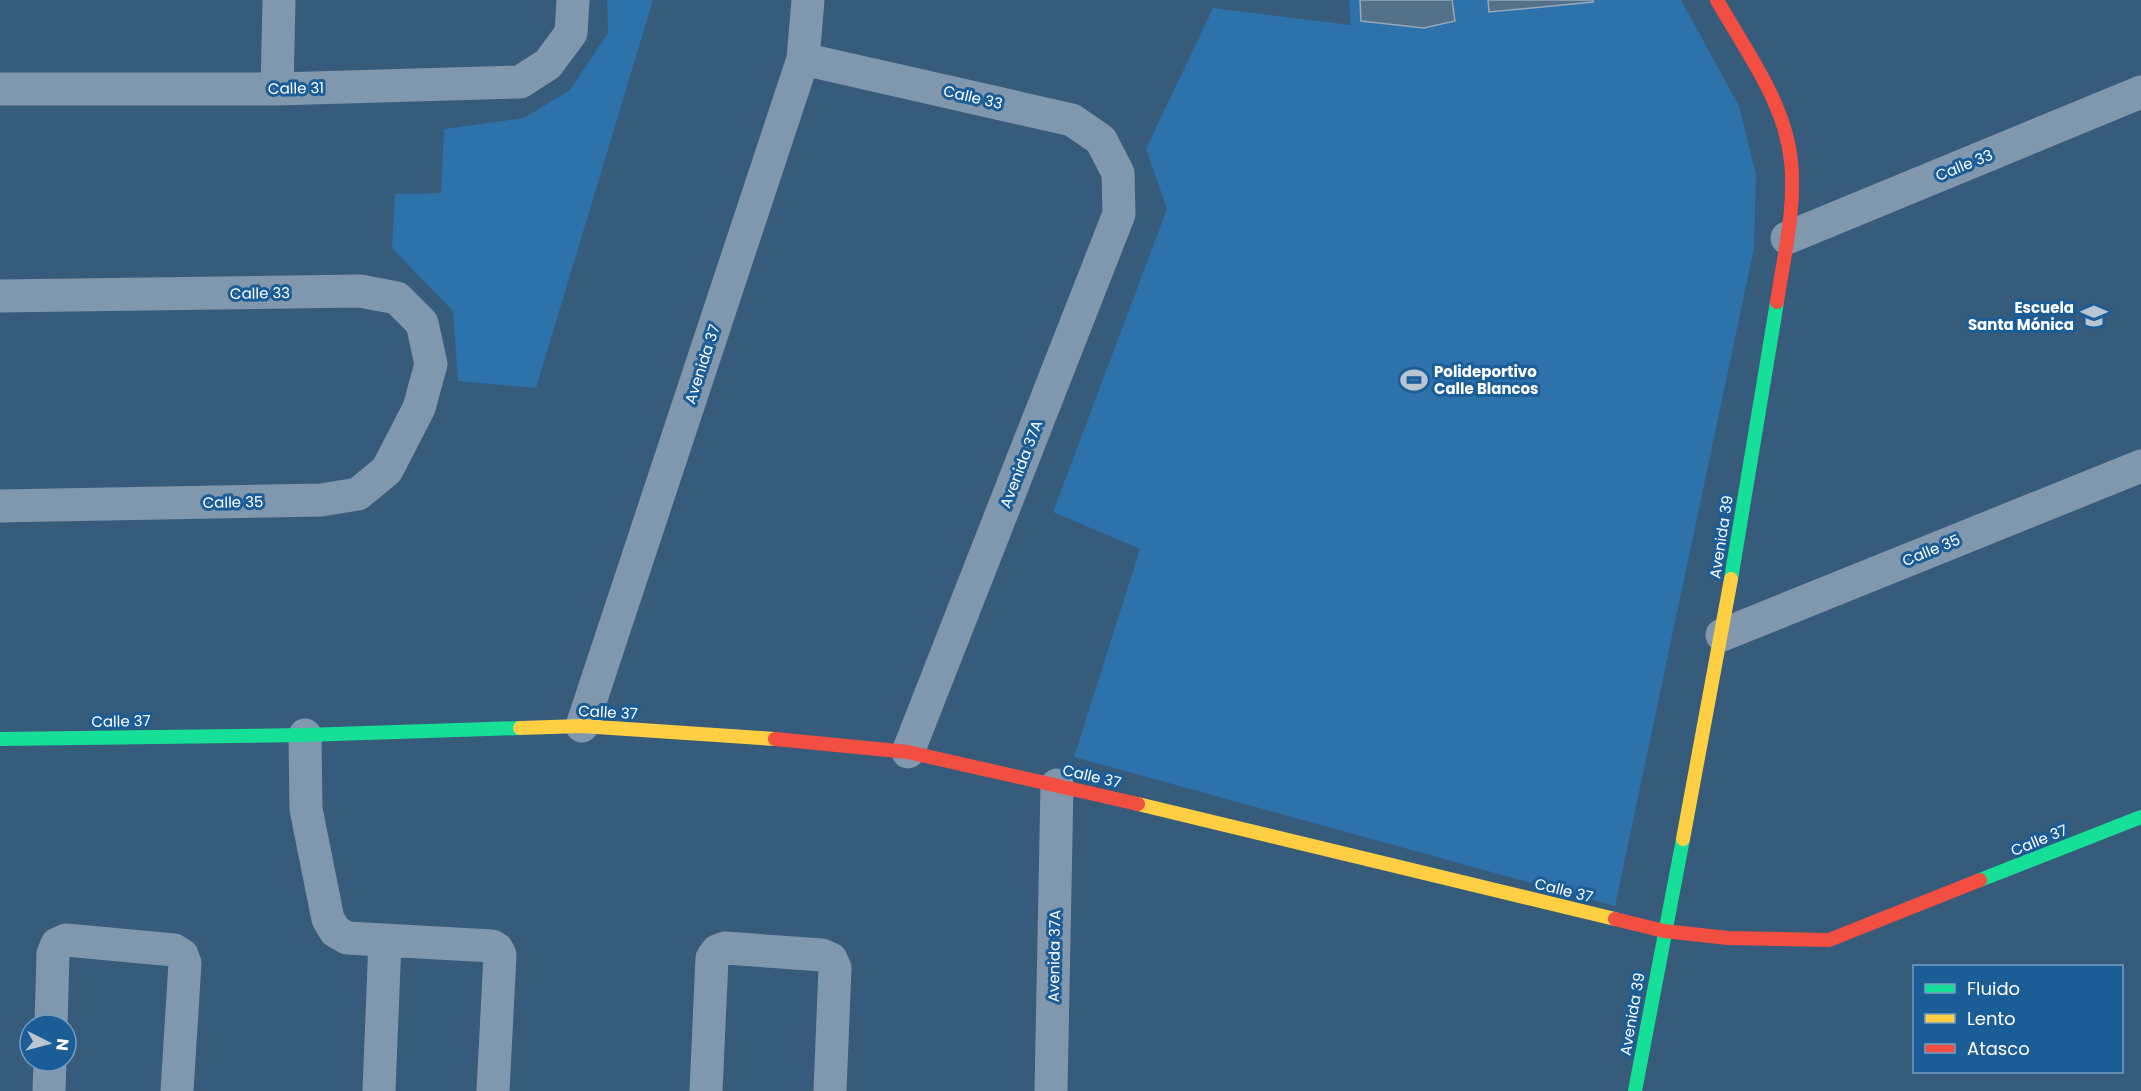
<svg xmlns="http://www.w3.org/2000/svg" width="2141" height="1091" font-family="Poppins,sans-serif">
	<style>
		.green { fill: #2d72ab }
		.building { fill: #54718a; stroke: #94a9bb; stroke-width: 1.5 }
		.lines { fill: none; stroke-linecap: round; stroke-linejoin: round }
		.street { stroke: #8097ad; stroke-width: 33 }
		.fast { stroke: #16e098; stroke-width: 14 }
		.slow { stroke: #ffcf43; stroke-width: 14 }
		.jam { stroke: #f24e42; stroke-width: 14 }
		.labels { text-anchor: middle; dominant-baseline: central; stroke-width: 6; stroke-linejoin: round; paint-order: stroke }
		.street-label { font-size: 15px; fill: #fff; stroke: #1b5d97 }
		.poi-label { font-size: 15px; font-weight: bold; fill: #fff; stroke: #1b5d97; text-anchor: end }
	</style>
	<rect width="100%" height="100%" fill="#375b7b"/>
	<!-- green -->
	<path class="green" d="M607,0H653L536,388L458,381L453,311L392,248L395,194L441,193L444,129L524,118L570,90L608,33Z
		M1349,0H1488L1489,12L1593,0H1681L1739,106L1756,175L1754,248L1615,906L1074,757L1140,549L1053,512L1167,209L1146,149L1213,8L1351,25Z"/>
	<!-- building -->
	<path class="building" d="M1360,0H1452L1455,21L1424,28L1361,21Z
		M1488,0H1593V2L1489,12Z"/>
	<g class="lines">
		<!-- street -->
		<path class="street" d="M803,59L1072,120L1101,140L1118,173L1119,214L908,752
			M0,89H277L520,82L548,64L571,33L573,0
			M277,89L279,0
			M1787,238L2141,92
			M0,296L360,291L397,298L422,323L431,364L419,408L387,470L358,494L321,500L0,506
			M1722,635L2141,466
			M582,726L803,59L808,0
			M305,735L306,809L328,919L335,931L347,938L492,946L497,949L500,955L493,1091
			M51,1025L53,954L57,944L66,940L174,950L182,955L185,963L177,1091
			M49,1091L50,1061
			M379,1091L385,941
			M706,1091L712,958L717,951L725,948L822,955L831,959L835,968L830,1091
			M1051,1091L1057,785"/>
		<!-- fast -->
		<path class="fast" d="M1731,579L1777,302
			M0,739L305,735L520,728
			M1980,880L2141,817
			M1635,1091L1683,839"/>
		<!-- slow -->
		<path class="slow" d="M520,728L582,726L775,739
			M1138,804L1615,919
			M1683,839L1731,579"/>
		<!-- jam -->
		<path class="jam" d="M1717,0C1745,50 1785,102 1791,161C1796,207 1784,256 1777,302
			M775,739L908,752L1138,804
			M1615,919L1664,931L1728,938L1829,940L1980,880"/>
	</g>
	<!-- icons -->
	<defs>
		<symbol id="school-bare" viewBox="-9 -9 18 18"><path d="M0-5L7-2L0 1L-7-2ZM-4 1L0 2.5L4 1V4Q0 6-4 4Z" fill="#b9c6d1" stroke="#1b5d97" stroke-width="2.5" paint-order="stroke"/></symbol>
		<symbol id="stadium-bare" viewBox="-9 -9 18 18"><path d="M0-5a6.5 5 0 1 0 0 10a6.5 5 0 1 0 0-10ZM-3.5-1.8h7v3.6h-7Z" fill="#b9c6d1" stroke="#1b5d97" stroke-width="2.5" paint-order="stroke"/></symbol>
	</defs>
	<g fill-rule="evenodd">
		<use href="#school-bare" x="2075" y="297" width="38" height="38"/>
		<use href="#stadium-bare" x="1395" y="361" width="38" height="38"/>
	</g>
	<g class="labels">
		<!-- street labels -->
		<g class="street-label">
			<text transform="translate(296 88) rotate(-1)">Calle 31</text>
			<text transform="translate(973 97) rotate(13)">Calle 33</text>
			<text transform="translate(1964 165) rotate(-22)">Calle 33</text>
			<text transform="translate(260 293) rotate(-1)">Calle 33</text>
			<text transform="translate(702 364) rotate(-72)">Avenida 37</text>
			<text transform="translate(1021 464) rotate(-69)">Avenida 37A</text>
			<text transform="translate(233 502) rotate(-1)">Calle 35</text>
			<text transform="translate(1721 537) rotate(-81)">Avenida 39</text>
			<text transform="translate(1931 550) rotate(-22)">Calle 35</text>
			<text transform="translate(608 712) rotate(3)">Calle 37</text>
			<text transform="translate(121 721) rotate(-1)">Calle 37</text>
			<text transform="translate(1092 776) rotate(13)">Calle 37</text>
			<text transform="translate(2039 840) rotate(-22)">Calle 37</text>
			<text transform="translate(1564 890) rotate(14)">Calle 37</text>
			<text transform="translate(1054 956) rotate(-89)">Avenida 37A</text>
			<text transform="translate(1632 1014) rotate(-80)">Avenida 39</text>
		</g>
		<!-- poi labels -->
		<g class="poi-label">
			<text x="2074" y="307">Escuela<tspan x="2074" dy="17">Santa Mónica</tspan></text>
			<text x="1434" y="371" text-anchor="start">Polideportivo<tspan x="1434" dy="17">Calle Blancos</tspan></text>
		</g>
	</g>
	<!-- legend -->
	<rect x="1913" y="965" width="210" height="108" fill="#1b5d97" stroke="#769ec1" stroke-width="1.5"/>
	<rect x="1925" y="984" width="30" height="9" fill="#16e098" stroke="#769ec1" stroke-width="1.5"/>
	<text x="1967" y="995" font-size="18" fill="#ffffff">Fluido</text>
	<rect x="1925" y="1014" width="30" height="9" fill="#ffcf43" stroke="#769ec1" stroke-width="1.5"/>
	<text x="1967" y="1025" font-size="18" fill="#ffffff">Lento</text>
	<rect x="1925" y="1044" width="30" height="9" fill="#f24e42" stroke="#769ec1" stroke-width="1.5"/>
	<text x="1967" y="1055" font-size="18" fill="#ffffff">Atasco</text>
	<!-- north arrow -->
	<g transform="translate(48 1043) rotate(96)"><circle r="28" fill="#1b5d97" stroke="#769ec1" stroke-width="1.5"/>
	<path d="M0-4.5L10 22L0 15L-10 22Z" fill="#b9c6d1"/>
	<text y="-9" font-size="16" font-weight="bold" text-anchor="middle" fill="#ffffff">N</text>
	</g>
</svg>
